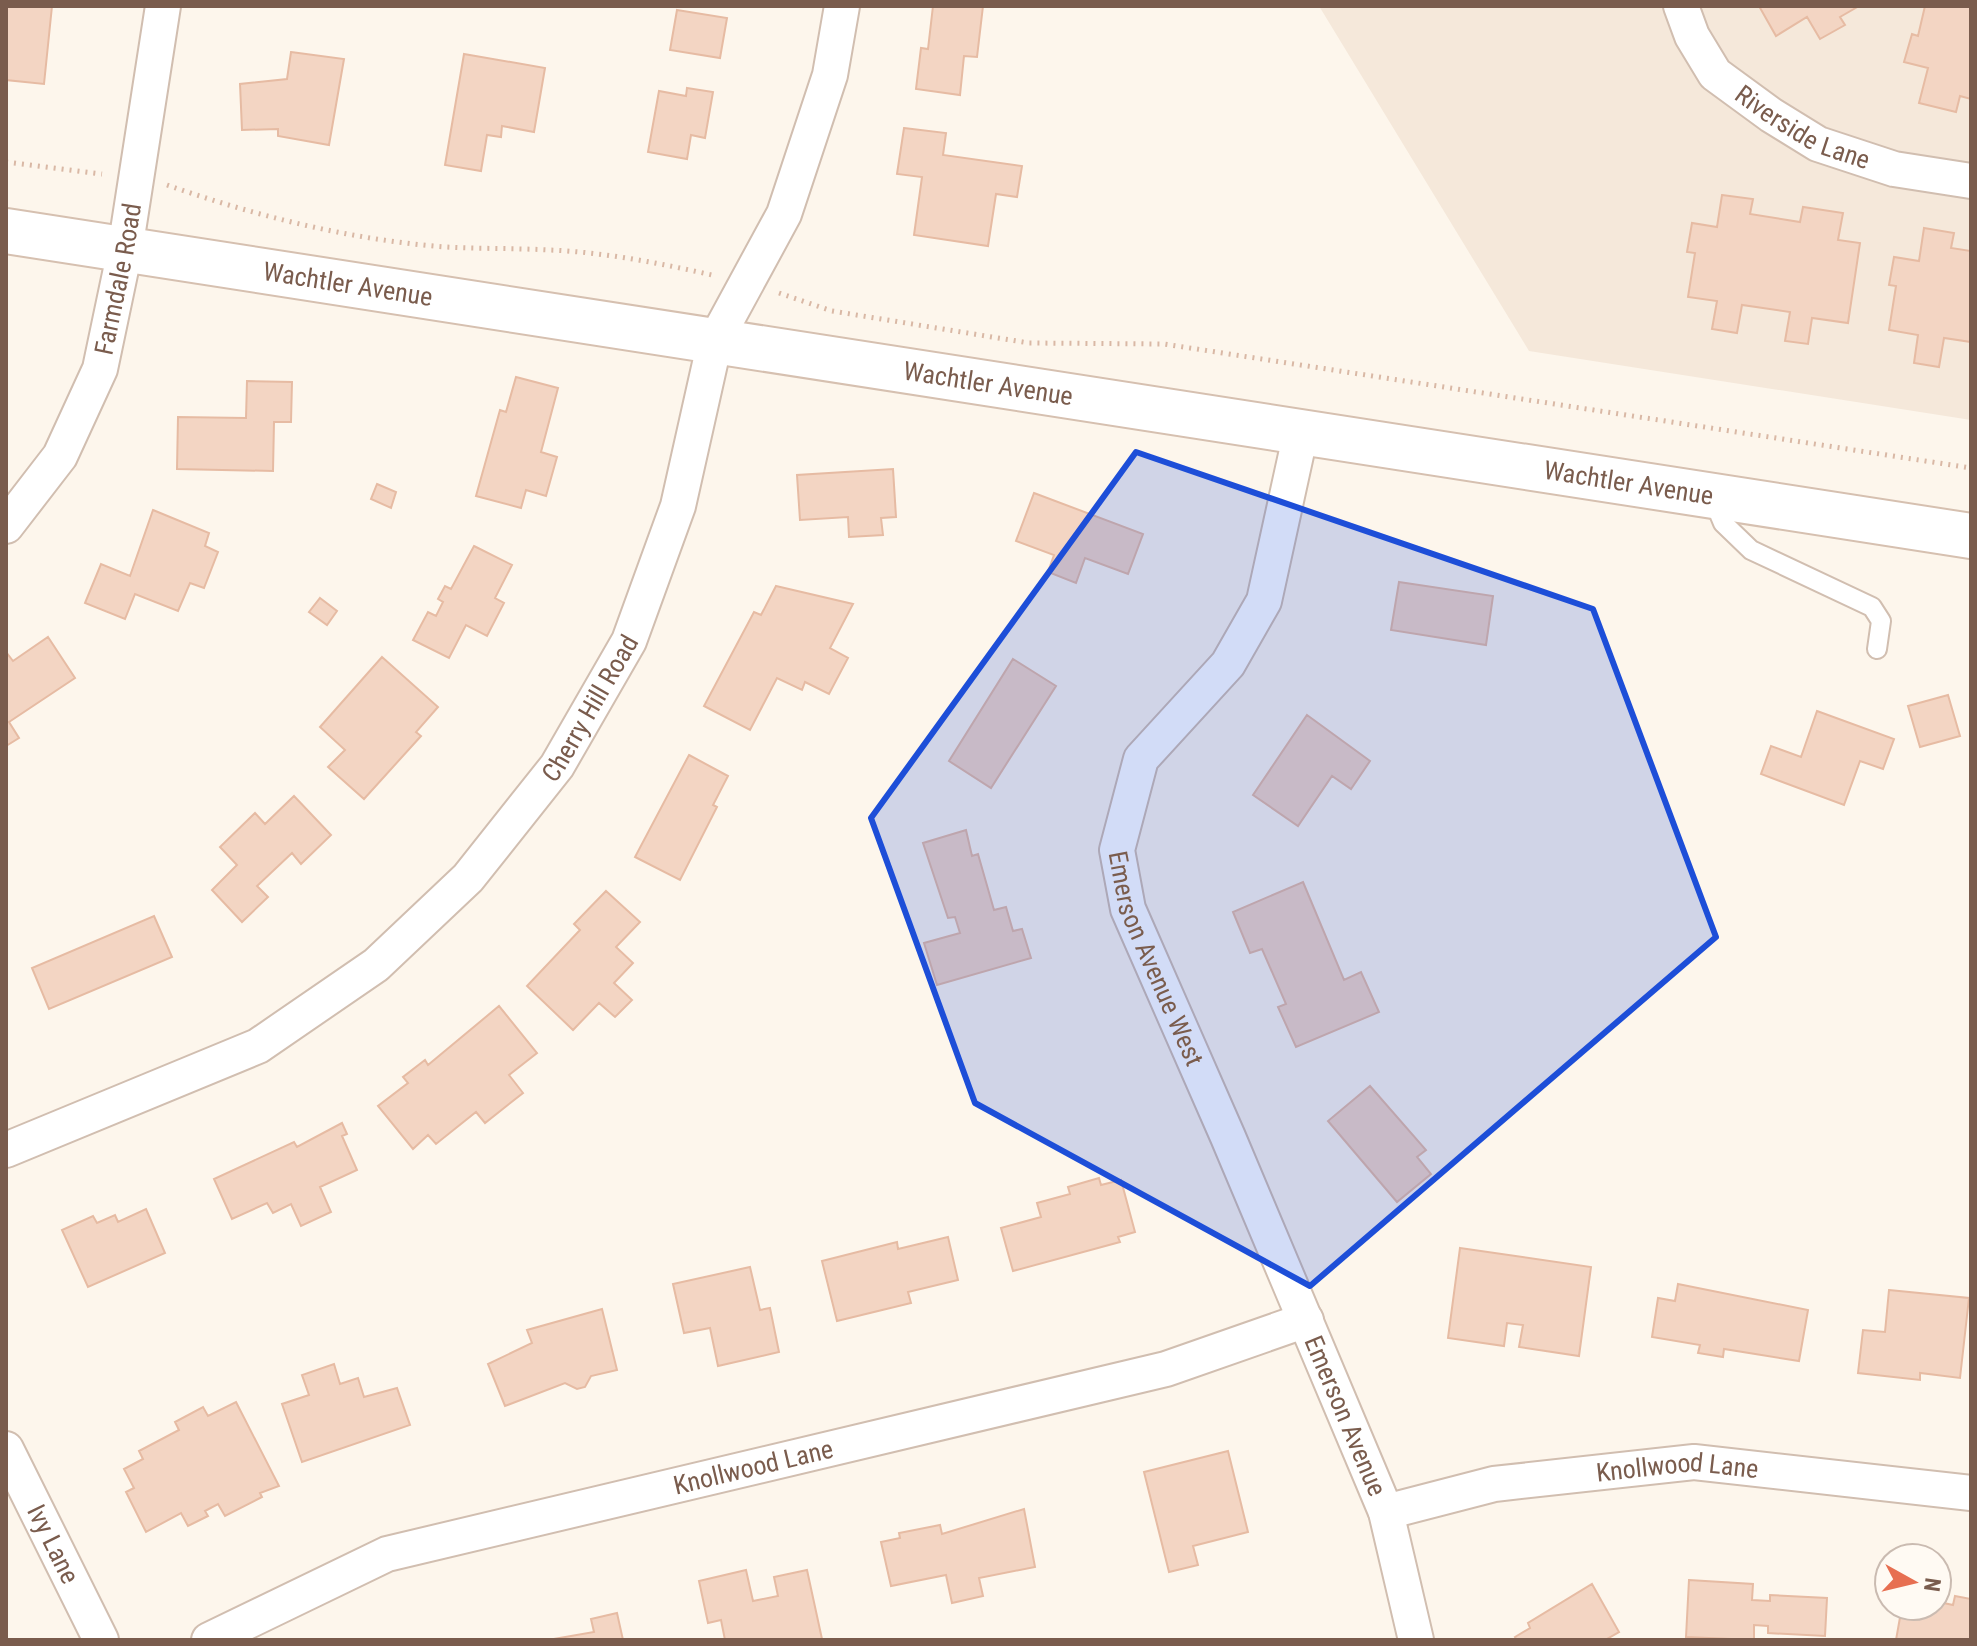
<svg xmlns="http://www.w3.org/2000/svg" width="1977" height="1646" font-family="'Roboto Condensed',sans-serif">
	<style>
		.residential { fill: #f5e8da }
		.building { fill: #f3d5c3; stroke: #e6bba3; stroke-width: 2 }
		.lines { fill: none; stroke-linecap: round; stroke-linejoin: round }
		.lane-casing { stroke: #d1beb0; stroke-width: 22 }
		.street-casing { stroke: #d1beb0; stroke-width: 38 }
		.secondary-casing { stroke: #d6c0b0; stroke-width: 48 }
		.path { stroke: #d9b8a5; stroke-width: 5; stroke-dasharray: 2 6; stroke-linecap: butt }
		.lane { stroke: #fff; stroke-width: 18 }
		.street { stroke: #fff; stroke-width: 34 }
		.secondary { stroke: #fff; stroke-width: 44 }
		.marked { fill: #1d4ed8; fill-opacity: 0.2; stroke: #1d4ed8; stroke-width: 6; stroke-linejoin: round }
		.labels { text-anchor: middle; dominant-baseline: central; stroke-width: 6; stroke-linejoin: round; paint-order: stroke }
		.street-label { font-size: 26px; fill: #7a5c4d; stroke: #fffaf3 }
	</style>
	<rect width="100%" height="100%" fill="#fdf6ec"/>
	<!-- residential -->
	<path class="residential" d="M1319,6H1971V420L1529,351Z"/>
	<!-- building -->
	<path class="building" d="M6,6H52L44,84L6,80Z
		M933,6H983L977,57L964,56L960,95L916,89L921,48L928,49Z
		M1759,6H1859L1840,17L1845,25L1820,39L1807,17L1776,36Z
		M1925,6H1971V99L1960,96L1956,112L1919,103L1928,68L1904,62L1912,34L1918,36Z
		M677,10L727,18L720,58L670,50Z
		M291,52L344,59L329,145L278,136V129L242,130L240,84L287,79Z
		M464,54L545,68L534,132L502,126L501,137L487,135L481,171L445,165Z
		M687,88L713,92L705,138L691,135L687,159L648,152L659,91L686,96Z
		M904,128L946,133L943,155L1022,166L1017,197L996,194L988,246L914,235L922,177L897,174Z
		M1722,195L1753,199L1750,214L1800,222L1803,207L1843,213L1838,240L1860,243L1848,323L1812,318L1808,344L1785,341L1790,312L1742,305L1737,333L1712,329L1717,301L1688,297L1695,253L1687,252L1692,223L1717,227Z
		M1924,228L1954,233L1951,248L1971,251V342L1944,338L1939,367L1914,363L1918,335L1889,330L1896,286L1889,285L1894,257L1919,261Z
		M516,377L558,388L541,452L557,457L546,496L526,490L521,508L476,496L500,410L506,412Z
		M247,381L292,382L291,422H274L273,471L177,469L178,417L246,418Z
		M893,469L896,517L881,518L883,535L849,537L848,517L800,520L797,475Z
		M377,484L396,492L391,508L371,499Z
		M1034,493L1143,534L1128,574L1085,558L1076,583L1048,572L1054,555L1016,541Z
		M153,510L209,533L205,546L218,552L204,588L190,583L178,611L135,594L125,619L85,603L101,564L130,576Z
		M474,546L512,565L495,598L504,603L487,636L466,625L449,658L413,640L428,612L436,616L443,602L438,599L445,586L451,589Z
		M1399,582L1493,596L1486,645L1391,630Z
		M776,586L853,604L830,648L848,658L829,694L805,682L802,690L777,678L750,730L704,706L754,612L761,615Z
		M320,598L337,611L327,625L309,612Z
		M48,637L75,678L9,722L19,738L6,746V652L13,661Z
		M382,657L438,707L416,732L421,736L364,799L328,767L345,750L320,727Z
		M1013,659L1056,686L991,788L949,761Z
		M1948,695L1960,736L1920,747L1908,706Z
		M1817,711L1894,739L1883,769L1860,761L1844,805L1761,774L1771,746L1801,757Z
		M1307,715L1370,761L1351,789L1332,776L1298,826L1253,795Z
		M689,755L728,776L713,805L717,807L680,880L635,857Z
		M294,796L331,835L301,864L292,853L257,886L268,897L242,922L212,890L237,865L220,847L255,813L265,824Z
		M966,830L972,856L978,854L994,910L1006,907L1013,931L1022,929L1031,958L937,985L924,943L960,933L955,917L948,918L923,843Z
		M1303,882L1344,980L1361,972L1379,1012L1296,1047L1278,1007L1286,1004L1262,949L1250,953L1233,912Z
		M606,891L640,922L616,947L633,963L614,983L632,1000L615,1017L599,1003L573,1030L527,986L580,930L574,924Z
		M154,916L172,957L49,1009L32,968Z
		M499,1006L537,1053L509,1075L523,1093L485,1123L476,1112L436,1144L428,1135L413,1149L378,1106L408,1083L403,1077L425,1060L428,1065Z
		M1370,1086L1426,1150L1417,1157L1431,1174L1397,1202L1328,1121Z
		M342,1123L347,1134L342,1136L357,1170L320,1187L331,1212L301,1226L291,1204L273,1213L267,1203L232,1219L214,1179L294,1142L297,1147Z
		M1099,1178L1101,1185L1121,1180L1135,1232L1118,1237L1120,1242L1013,1271L1001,1228L1041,1217L1037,1203L1070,1194L1068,1187Z
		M146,1209L165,1253L88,1287L62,1230L93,1216L97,1223L115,1215L118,1222Z
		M948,1237L958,1280L908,1292L911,1303L837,1321L822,1261L897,1242L898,1249Z
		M1460,1248L1591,1267L1579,1356L1519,1347L1523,1325L1507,1323L1504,1346L1448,1338Z
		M750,1267L760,1310L770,1308L779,1352L718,1366L710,1328L684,1333L673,1284Z
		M1678,1284L1808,1310L1799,1361L1724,1349L1723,1357L1698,1353L1700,1345L1652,1337L1658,1298L1675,1301Z
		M1889,1290L1969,1298L1960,1378L1920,1373V1380L1858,1373L1863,1330L1885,1332Z
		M602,1309L617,1370L591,1376L585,1387L577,1389L565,1383L505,1406L488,1364L532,1343L527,1330Z
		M334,1364L340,1384L358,1378L364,1397L397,1388L410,1425L302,1462L282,1404L309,1395L302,1375Z
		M236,1402L279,1486L260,1493L262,1497L225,1516L218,1504L205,1511L208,1516L188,1526L181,1513L146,1532L126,1492L134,1488L124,1469L143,1459L139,1451L179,1430L175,1422L203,1407L208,1416Z
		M1228,1451L1248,1532L1193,1546L1198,1565L1169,1572L1144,1472Z
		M1024,1509L1035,1567L979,1578L983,1596L952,1603L946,1575L891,1586L881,1542L900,1538L899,1533L940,1525L942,1534Z
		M746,1570L753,1601L778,1596L774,1577L807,1570L822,1639L725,1640L721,1620L708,1623L699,1581Z
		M1689,1580L1753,1584L1752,1600L1770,1601V1595L1827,1598L1825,1636L1768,1633V1626L1754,1625V1640L1686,1637Z
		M1592,1584L1619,1632L1605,1640H1517L1515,1637L1530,1628L1528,1623Z
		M1955,1596L1971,1599V1640H1896L1902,1606L1938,1610L1939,1602L1953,1605Z
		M617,1613L623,1640H548L594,1632L591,1619Z"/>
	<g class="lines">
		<defs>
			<path id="lane" d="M1713,499L1723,523L1751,550L1872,607L1881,621L1877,649"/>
			<g id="street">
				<path id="s1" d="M1681,6L1692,36L1715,74L1771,115L1818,144L1894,169L1971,181"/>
				<path id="s2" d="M1301,432L1264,601L1228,664L1141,759L1117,850L1128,909L1228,1137L1386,1512L1416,1640"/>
				<path id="s3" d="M6,526L60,456L100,369L125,250L163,6"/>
				<path id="s4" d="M6,1150L258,1046L376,965L468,878L557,766L629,641L678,506L715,341L784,214L830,75L842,6"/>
				<path id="s5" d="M6,1449L101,1640"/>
				<path id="s6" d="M1386,1512L1494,1484L1694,1462L1971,1493"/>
				<path id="s7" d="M209,1640L387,1554L1166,1369L1306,1320"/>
			</g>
			<g id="secondary">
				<path id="s8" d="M6,231L1971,536"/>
			</g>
		</defs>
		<!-- lane casing -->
		<use href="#lane" class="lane-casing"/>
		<!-- street casing -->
		<use href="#street" class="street-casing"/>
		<!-- secondary casing -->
		<use href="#secondary" class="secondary-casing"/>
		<!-- path -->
		<path class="path" d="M6,162L102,174
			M167,185C256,216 351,240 446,247C480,249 515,248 549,250C603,252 659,263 712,275
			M779,293L832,311L1029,343L1164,344L1971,468"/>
		<!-- lane -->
		<use href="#lane" class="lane"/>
		<!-- street -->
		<use href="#street" class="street"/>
		<!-- secondary -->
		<use href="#secondary" class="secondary"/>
	</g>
	<!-- marked area -->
	<path class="marked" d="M1136,452L1593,609L1716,937L1310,1286L975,1103L871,818Z"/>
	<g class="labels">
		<!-- street labels -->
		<g class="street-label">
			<text stroke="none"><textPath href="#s1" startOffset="180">Riverside Lane</textPath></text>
			<text stroke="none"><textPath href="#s3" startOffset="276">Farmdale Road</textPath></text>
			<text stroke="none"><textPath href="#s8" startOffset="346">Wachtler Avenue</textPath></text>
			<text stroke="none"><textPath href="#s8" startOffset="994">Wachtler Avenue</textPath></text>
			<text stroke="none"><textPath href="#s8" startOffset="1642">Wachtler Avenue</textPath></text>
			<text stroke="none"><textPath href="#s4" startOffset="752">Cherry Hill Road</textPath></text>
			<text stroke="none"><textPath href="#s2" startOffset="584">Emerson Avenue West</textPath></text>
			<text stroke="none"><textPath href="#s2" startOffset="1080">Emerson Avenue</textPath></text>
			<text stroke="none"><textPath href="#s7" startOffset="574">Knollwood Lane</textPath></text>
			<text stroke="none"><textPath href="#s6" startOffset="296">Knollwood Lane</textPath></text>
			<text stroke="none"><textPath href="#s5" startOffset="106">Ivy Lane</textPath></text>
		</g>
	</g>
	<!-- border -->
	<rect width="1977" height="1646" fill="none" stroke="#7a5c4d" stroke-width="16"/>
	<!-- north arrow -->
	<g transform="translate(1913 1582) rotate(98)"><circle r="38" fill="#fffaf3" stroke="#cabbb1" stroke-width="2"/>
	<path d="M0-6L14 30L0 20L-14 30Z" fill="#e76f51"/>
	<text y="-12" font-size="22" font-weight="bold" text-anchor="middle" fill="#7a5c4d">N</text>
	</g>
</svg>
